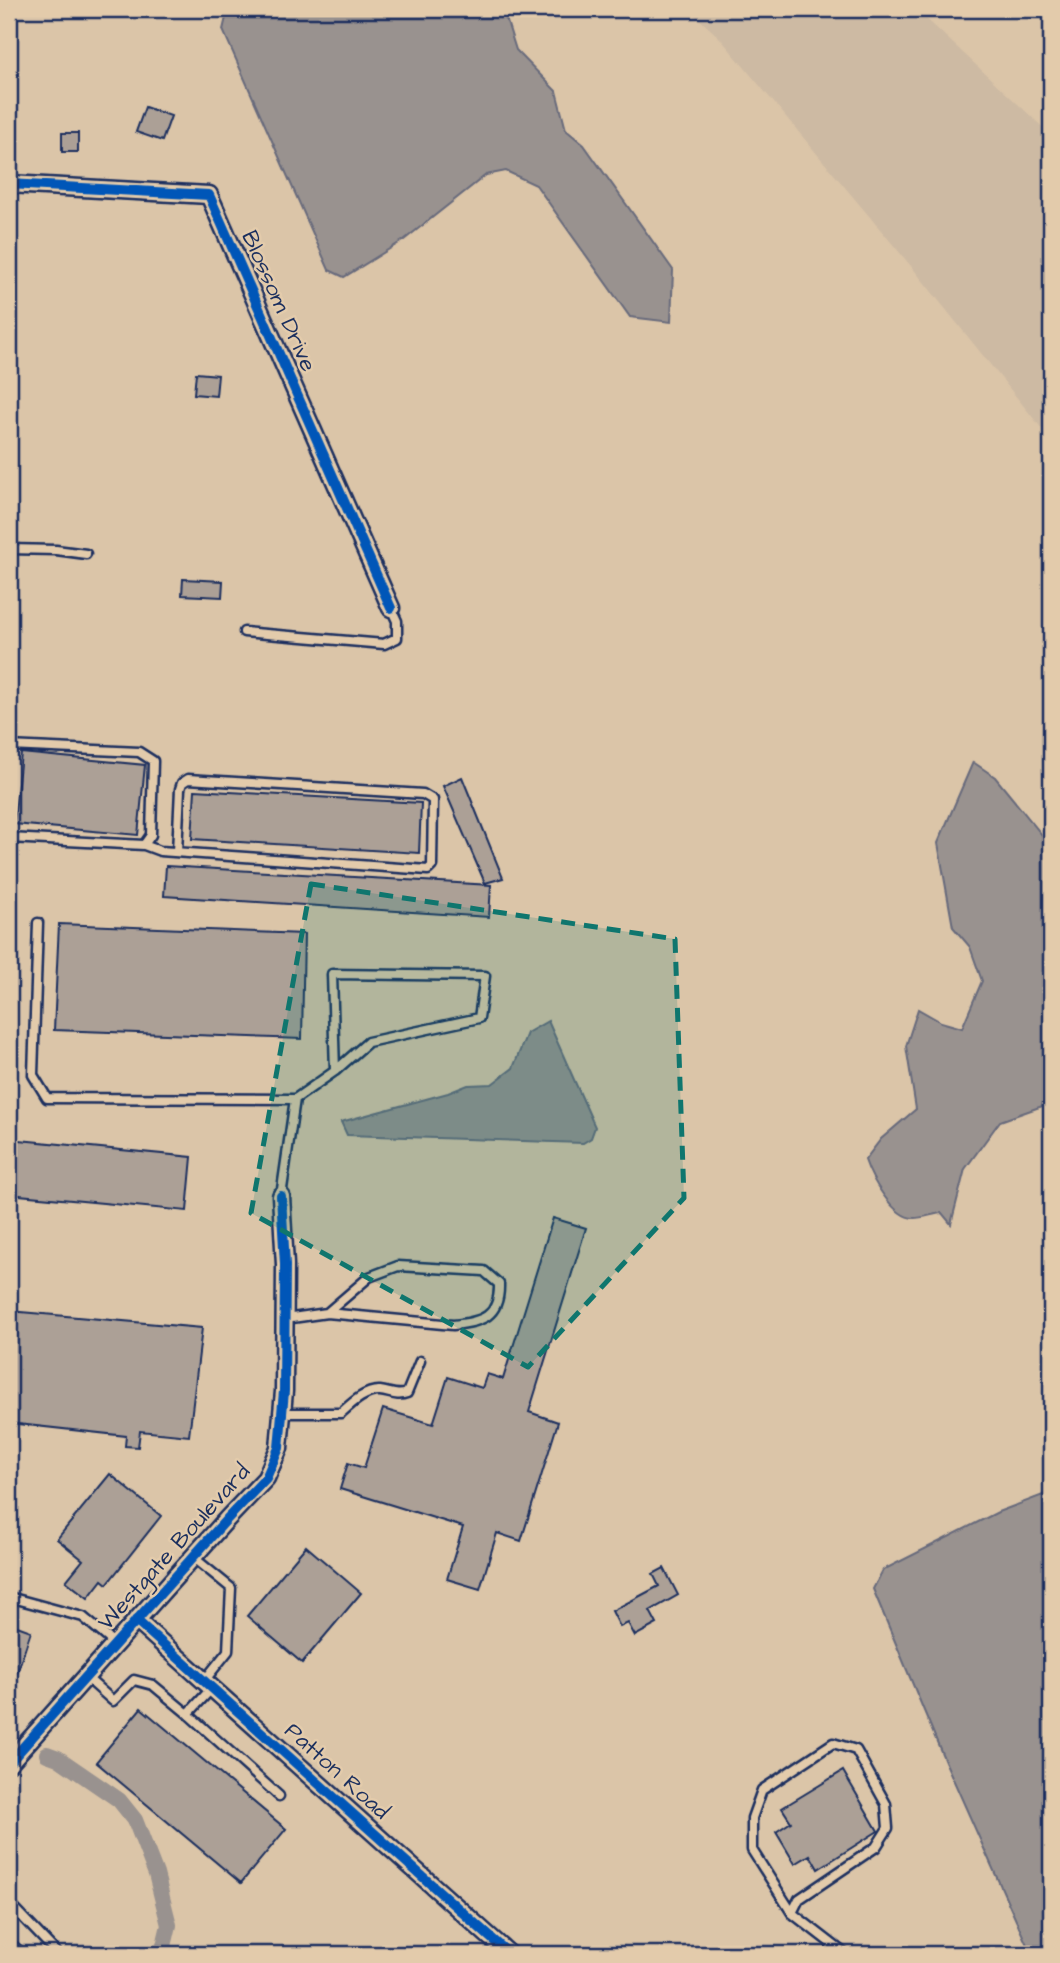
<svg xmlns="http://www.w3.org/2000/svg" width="1060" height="1963" font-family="'Architects Daughter',sans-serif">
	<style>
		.built { fill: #cdbaa3 }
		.water { fill: #99928f; stroke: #676a7b; stroke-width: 2 }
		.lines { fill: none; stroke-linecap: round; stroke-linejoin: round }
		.canal { stroke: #99928f; stroke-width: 16 }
		.building { fill: #aca096; stroke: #1b2f5e; stroke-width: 2 }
		.lane-casing { stroke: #1b2f5e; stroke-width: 13 }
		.street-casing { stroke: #1b2f5e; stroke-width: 21 }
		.lane { stroke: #e3cbab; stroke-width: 8 }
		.street { stroke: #e3cbab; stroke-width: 16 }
		.rail-casing { stroke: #1b2f5e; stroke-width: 7 }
		.rail { stroke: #e3cbab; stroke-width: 4.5; stroke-dasharray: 13; stroke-linecap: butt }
		.cycleway-casing { stroke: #e3cbab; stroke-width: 15 }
		.cycleway { stroke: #0057b8; stroke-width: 10 }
		.marked { fill: #0f766e; fill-opacity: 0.2; stroke: #0f766e; stroke-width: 5; stroke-dasharray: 14 9; stroke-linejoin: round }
		.labels { text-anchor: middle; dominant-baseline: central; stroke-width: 5; stroke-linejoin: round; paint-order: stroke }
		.street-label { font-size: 23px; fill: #1b2f5e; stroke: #e3cbab }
	</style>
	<rect width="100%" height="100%" fill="#dbc5a8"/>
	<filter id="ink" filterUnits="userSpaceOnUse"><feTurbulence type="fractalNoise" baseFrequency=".0143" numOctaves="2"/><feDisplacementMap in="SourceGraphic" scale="14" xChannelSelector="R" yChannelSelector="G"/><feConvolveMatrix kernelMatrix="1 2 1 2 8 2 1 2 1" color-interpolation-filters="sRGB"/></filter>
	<g filter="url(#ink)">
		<!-- built -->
		<path class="built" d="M688,9H916L1051,135V440L911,266L719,37Z"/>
		<!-- water -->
		<path class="water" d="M228,9H503L516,50L556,91L566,130L584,145L673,270L671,322L630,317L536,185L506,171L486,175L404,240L344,277L329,270L223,30Z
			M973,762L995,777L1051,846V1103L1000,1121L965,1169L951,1224L942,1213C933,1214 923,1218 914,1218C893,1218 871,1178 865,1160L881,1139L916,1109L906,1046L918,1009L941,1022L962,1028L982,981L970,947L953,927L938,843Z
			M548,1021L595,1127L591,1138L583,1143L347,1135L341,1122L448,1093L468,1085L492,1084L513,1068L527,1033Z
			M1051,1492V1954H1031L945,1761L873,1589L883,1570L998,1512Z"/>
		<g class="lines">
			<!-- canal -->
			<path class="canal" d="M47,1754L58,1758L119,1800L135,1820L156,1874L169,1925L162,1954"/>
		</g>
		<!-- building -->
		<path class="building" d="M145,107L171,116L162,141L136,132Z
			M62,133H78V152H62Z
			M196,373L218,375L216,396L194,394Z
			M183,579L223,581L222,597L182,595Z
			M21,753L145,765L138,835L14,824Z
			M462,777L503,878L485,883L443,786Z
			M195,790L421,803L419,853L192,839Z
			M166,866L491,885L489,917L164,896Z
			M59,924L304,934L302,1039L54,1030Z
			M9,1139L192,1157L187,1211L9,1194Z
			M553,1218L586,1228L529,1412L558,1422L521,1541L497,1533L480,1589L447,1579L463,1527L340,1489L348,1463L364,1468L383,1409L433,1424L448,1377L482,1388L487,1374L503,1379Z
			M9,1311L202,1328L189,1436L140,1431L138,1447L125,1446L126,1436L9,1423Z
			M110,1474L161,1516L107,1584L102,1580L88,1598L66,1581L83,1560L57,1539Z
			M306,1546L361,1593L302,1663L247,1616Z
			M664,1568L678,1595L650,1611L657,1624L635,1636L628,1623L620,1627L612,1611L659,1586L653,1574Z
			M9,1623L31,1631L11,1691L9,1690Z
			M141,1708L286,1829L241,1883L96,1762Z
			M843,1771L878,1831L818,1869L810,1855L795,1864L776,1832L791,1822L782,1808Z
			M9,1935L31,1954H9Z"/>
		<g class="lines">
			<defs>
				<path id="lane" d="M9,549L56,550L86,554
					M244,632L384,644L397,638V621L391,608
					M9,746L139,752L153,761L151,835L144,845L9,838
					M144,845L160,851L428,870L432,866L433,800L423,794L188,779L182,783L180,789L177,852
					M38,923L33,1075L47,1098L295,1099L281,1196
					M295,1099L335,1071L368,1042L479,1018L485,976L332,974L335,1071
					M285,1319L327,1313L453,1325C482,1322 500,1317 499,1284L484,1271L398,1266L369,1277L327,1313
					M282,1413H341C351,1404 365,1390 380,1391C390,1392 397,1397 407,1393L420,1361
					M193,1557L231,1588L228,1651L204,1681
					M9,1597L83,1617L115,1644
					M86,1677L113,1701L134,1680L153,1685L188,1714
					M212,1688L188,1714L279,1796
					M9,1903L58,1954
					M792,1913L799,1899L876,1847L888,1828L886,1804L856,1750L833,1743L762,1790L752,1818V1850L792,1913L845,1954"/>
				<path id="street" d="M9,184L209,195L391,608
					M136,1620L509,1954
					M9,1763L227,1519L266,1478L279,1448L284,1391L285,1265L281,1196"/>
			</defs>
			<!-- lane casing -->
			<use href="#lane" class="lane-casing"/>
			<!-- street casing -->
			<use href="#street" class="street-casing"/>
			<!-- lane -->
			<use href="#lane" class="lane"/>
			<!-- street -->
			<use href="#street" class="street"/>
			<defs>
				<path id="rail" d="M1039,9L1051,17"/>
			</defs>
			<!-- rail casing -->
			<use href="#rail" class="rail-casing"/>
			<!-- rail -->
			<use href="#rail" class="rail"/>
			<defs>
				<path id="cycleway" d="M9,184L209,195L391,608
					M136,1620L509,1954
					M9,1763L227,1519L266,1478L279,1448L284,1391L285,1265L281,1196"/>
			</defs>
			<!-- cycleway casing -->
			<use href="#cycleway" class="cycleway-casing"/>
			<!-- cycleway -->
			<use href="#cycleway" class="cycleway"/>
		</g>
	</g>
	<!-- marked area -->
	<path class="marked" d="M311,884L675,939L684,1198L528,1367L251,1213Z"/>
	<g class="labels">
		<!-- street labels -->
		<g class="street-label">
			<text transform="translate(279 301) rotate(66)">Blossom Drive</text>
			<text transform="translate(174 1547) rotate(-48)">Westgate Boulevard</text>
			<text transform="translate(337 1771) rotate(42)">Patton Road</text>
		</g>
	</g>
	<!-- margin -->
	<rect width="1060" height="1963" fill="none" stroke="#e3cbab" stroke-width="35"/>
	<rect x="18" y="18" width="1025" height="1928" fill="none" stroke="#1b2f5e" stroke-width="2.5" filter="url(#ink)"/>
</svg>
